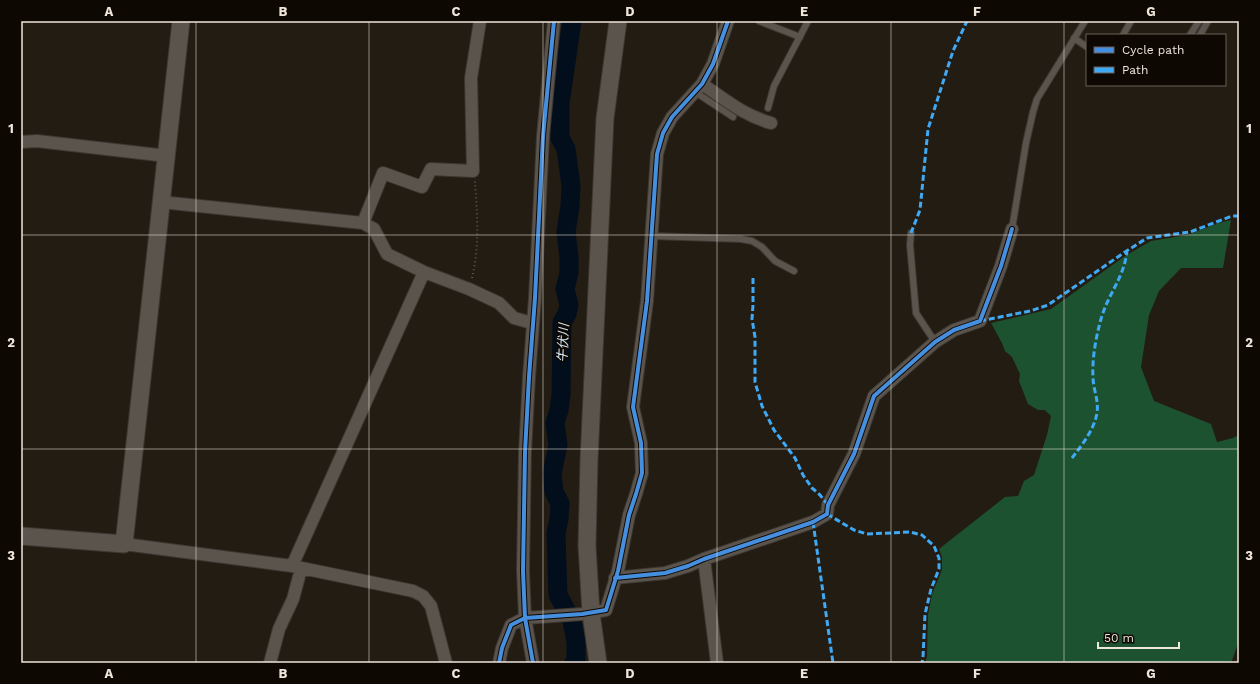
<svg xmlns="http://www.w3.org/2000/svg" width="1260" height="684" font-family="'Work Sans','Noto Sans JP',sans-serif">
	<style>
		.forest { fill: #1d5231 }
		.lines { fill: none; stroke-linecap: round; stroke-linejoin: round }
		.river { stroke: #030e1d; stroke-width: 19 }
		.lane-casing { stroke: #3d3731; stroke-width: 8 }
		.street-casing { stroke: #3d3731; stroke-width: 14 }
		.secondary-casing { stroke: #3d3731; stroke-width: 19 }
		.path { stroke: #5e5953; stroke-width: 2; stroke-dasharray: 1 3; stroke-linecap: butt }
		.lane { stroke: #5a544d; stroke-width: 6 }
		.street { stroke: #5a544d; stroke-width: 12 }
		.secondary { stroke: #5a544d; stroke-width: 17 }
		.quiet { stroke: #3fa9f5; stroke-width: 3; stroke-dasharray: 6 3; stroke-linecap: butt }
		.cycleway-casing { stroke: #0e0803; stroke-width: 6 }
		.cycleway { stroke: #468fdf; stroke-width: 4 }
		.grid { fill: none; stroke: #eee5db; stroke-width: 1; stroke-opacity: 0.55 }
		.labels { text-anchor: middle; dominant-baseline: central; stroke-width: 4; stroke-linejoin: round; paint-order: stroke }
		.water-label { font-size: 13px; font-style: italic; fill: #d5e7f6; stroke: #0e0803 }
		.neatline { fill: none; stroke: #eee5db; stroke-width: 1.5 }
		.grid-label { font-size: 13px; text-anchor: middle; font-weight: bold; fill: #eee5db }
	</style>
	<rect width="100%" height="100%" fill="#231c13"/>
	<!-- forest -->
	<path class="forest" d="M1231,220L1223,268H1181L1159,291L1149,315L1141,367L1154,401L1211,424L1217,442L1233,438L1239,435V641L1231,663H925L927,657L928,615L932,594L942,570V557L939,549L1005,497L1018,496L1024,481L1034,475L1047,435L1051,416L1045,410H1038L1028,404L1019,381L1020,374L1012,357L1005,351L1002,343L991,323L1051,309L1125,256L1151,241L1187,235L1219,223Z"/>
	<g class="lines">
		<!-- river -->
		<path class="river" d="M572,21L560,103V138L566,149L571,186L570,206L566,232L569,257V273L565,289L569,305L567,314L562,322L561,395L559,410L555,423L558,445L552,474L554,492L560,503L559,519L556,533L558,595L572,621L576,642V660L574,663"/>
		<defs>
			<path id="lane" d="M759,21L800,37
				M1123,35L1131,21
				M1190,35L1199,21
				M1200,35L1208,21
				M1074,38L1087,47
				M695,92L733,117
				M768,108L774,86L808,21
				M1012,229L1026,143L1033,112L1037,99L1085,21
				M911,233L910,245L916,313L935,342
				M652,236L741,239L752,241L762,247L775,261L794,271"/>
			<path id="street" d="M702,84C726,100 743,115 771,123
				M21,142L37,141L167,156
				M161,202L363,223L374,229L387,254L424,272L469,289L499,303L514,318L532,323
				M363,223L383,173L422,187L431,169L473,171L471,78L480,21
				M124,544L292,566L413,591L423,596L431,606L446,663
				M704,559L717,663
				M292,566L424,272
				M615,578L665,573L688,566L704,559L813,522L827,514L828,505L854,454L874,396L935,342L954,330L980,321L1001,266L1012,229
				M270,663L279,629L293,599L301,569
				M499,663L502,648L511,625L525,618L582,614L606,610L618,571L629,515L636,494L642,473L641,443L633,407L647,301L657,154L663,133L672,117L702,84L713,64L728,21
				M533,663L525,618L523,571L525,452L529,377L535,298L543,136L554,21"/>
			<path id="secondary" d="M21,536L124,544L181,21
				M598,663L591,613L587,546L589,460L605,118L618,21"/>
		</defs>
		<!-- lane casing -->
		<use href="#lane" class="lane-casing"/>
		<!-- street casing -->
		<use href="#street" class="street-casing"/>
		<!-- secondary casing -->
		<use href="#secondary" class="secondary-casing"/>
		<!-- path -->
		<path class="path" d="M472,278C480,246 477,213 475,181"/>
		<!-- lane -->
		<use href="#lane" class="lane"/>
		<!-- street -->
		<use href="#street" class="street"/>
		<!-- secondary -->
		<use href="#secondary" class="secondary"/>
		<!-- quiet -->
		<path class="quiet" d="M911,233L920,210L928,129L953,51L967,21
			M753,278V305L752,319L755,337V382L762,406L774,430L795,458L803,475L812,488L820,495L828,505
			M980,321L1030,311L1048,305L1125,252L1147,238L1190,232L1232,216H1239
			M1072,458C1082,445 1094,430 1097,413C1099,400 1093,389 1093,377C1092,358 1096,337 1101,319C1108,294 1124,278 1127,251
			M827,514L854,530L867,534L910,532L922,535L934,546L939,558V569L931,589L925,614L923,657L922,663
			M813,522L833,663"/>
		<defs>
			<path id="cycleway" d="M615,578L665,573L688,566L704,559L813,522L827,514L828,505L854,454L874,396L935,342L954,330L980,321L1001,266L1012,229
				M499,663L502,648L511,625L525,618L582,614L606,610L618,571L629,515L636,494L642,473L641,443L633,407L647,301L657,154L663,133L672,117L702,84L713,64L728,21
				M533,663L525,618L523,571L525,452L529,377L535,298L543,136L554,21"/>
		</defs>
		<!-- cycleway casing -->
		<use href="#cycleway" class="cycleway-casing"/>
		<!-- cycleway -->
		<use href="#cycleway" class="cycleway"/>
	</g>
	<!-- grid -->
	<path class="grid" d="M196,21V663M369,21V663M543,21V663M717,21V663M891,21V663M1064,21V663M21,235H1239M21,449H1239"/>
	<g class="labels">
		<!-- water labels -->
		<g class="water-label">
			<text transform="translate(563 343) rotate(-87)">牛伏川</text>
		</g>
	</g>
	<!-- border -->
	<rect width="1260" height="684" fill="none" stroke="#0e0803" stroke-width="44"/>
	<!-- legend -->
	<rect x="1086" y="34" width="140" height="52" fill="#0e0803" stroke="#686059"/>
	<rect x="1094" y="47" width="20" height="6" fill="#468fdf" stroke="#686059"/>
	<text x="1122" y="54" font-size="12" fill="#eee5db">Cycle path</text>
	<rect x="1094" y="67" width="20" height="6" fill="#3fa9f5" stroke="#686059"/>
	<text x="1122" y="74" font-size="12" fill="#eee5db">Path</text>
	<!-- scale -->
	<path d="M1098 642v6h81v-6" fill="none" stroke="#eee5db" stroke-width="2"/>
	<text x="1104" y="642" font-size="12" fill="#eee5db" stroke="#0e0803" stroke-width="3" paint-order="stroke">50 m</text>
	<rect x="22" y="22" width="1216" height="640" class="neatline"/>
	<g class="grid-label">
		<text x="109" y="16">A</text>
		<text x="283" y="16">B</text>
		<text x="456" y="16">C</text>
		<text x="630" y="16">D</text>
		<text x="804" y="16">E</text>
		<text x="977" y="16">F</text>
		<text x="1151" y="16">G</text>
		<text x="11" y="133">1</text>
		<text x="1249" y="133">1</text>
		<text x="11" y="347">2</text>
		<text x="1249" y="347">2</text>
		<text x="11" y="560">3</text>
		<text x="1249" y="560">3</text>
		<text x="109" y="678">A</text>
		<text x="283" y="678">B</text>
		<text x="456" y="678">C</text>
		<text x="630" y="678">D</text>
		<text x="804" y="678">E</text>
		<text x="977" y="678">F</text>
		<text x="1151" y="678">G</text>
	</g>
</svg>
